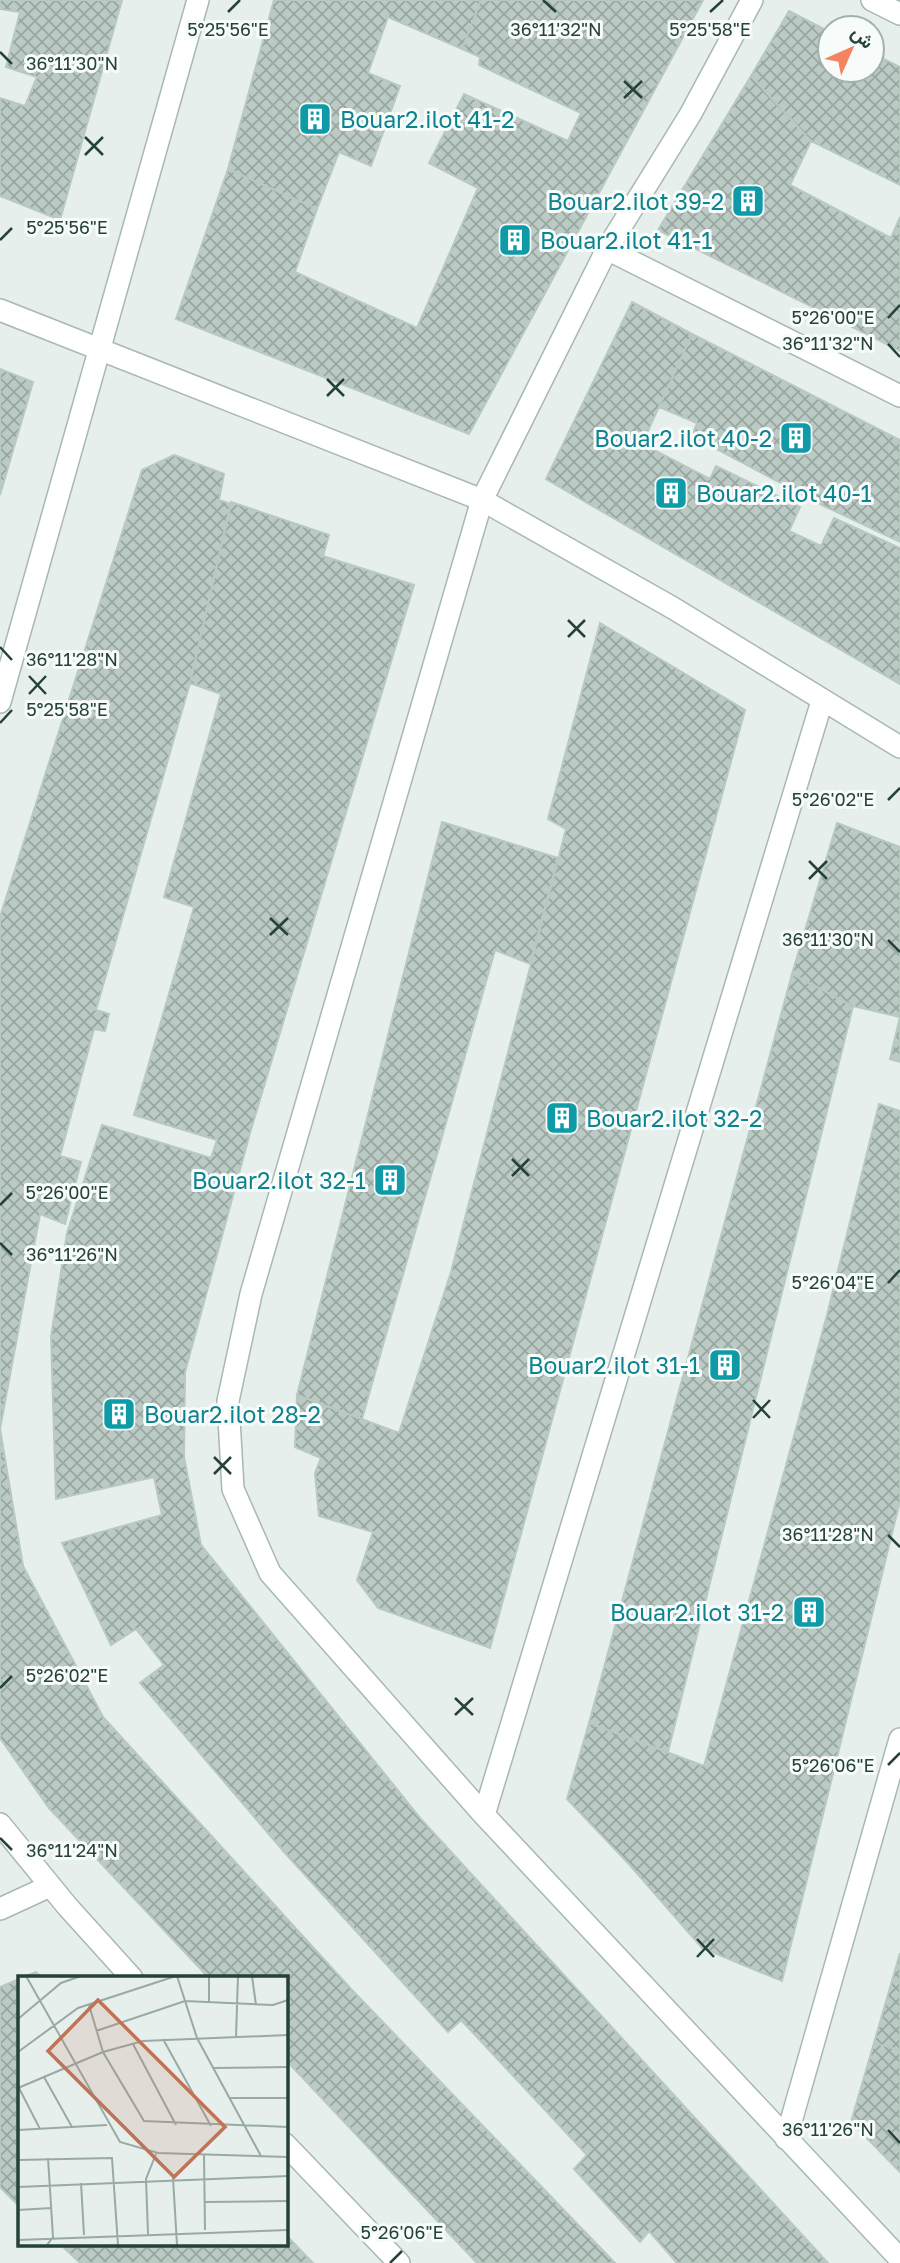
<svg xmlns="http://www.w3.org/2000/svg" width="900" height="2263" font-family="'Golos Text',Vazirmatn,sans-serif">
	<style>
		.building { fill: url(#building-cross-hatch); stroke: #b8c9c2; stroke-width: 2 }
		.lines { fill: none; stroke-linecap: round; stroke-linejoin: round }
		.minor-casing { stroke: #a8b8b2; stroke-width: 24 }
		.tertiary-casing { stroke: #a8b8b2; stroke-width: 24 }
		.minor { stroke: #fff; stroke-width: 21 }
		.tertiary { stroke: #fff; stroke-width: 21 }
		.ticks { fill: none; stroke: #24423a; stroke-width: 2.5 }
		.labels { text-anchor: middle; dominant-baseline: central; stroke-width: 6; stroke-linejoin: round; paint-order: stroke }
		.culture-label { font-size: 23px; fill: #0d838f; stroke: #f7fbf9; text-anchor: start }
		.inset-road { fill: none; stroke: #98aaa4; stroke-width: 2 }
		.view { fill: #c07456; fill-opacity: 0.15; stroke: #c07456; stroke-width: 3.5 }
		.inset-edge { fill: none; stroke: #24423a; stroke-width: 3.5 }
		.ticks-label { font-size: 18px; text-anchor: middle; fill: #24423a; stroke: #f7fbf9; stroke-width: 6; stroke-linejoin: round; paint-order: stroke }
	</style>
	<defs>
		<pattern id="building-cross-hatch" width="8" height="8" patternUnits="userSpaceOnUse" patternTransform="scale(1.75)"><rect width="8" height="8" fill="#bbcac4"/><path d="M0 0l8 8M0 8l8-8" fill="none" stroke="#98a6a0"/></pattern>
	</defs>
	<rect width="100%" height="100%" fill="#e6efeb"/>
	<!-- building -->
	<path class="building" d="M0,0H122L60,220L0,196V98L25,106L37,77L6,67L20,12L0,9Z
		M274,0H481L462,49L388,17L368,73L400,86L371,166L339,152L317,209L228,169Z
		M481,0H703L469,434L176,319L228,169L317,209L295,272L417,328L478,188L429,163L464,94L568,141L581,113L479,65L480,57L462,49Z
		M789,11L830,32V70H872V53L900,67V185L811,141L751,76Z
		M751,76L811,141L790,185L891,238L900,217V351L658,230Z
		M632,302L692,334L642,444L710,479L716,466L800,507L789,531L821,546L834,518L900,548V684L546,479Z
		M692,334L900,440V542L824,506L692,436L697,423L659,407Z
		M0,369L33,382L0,495Z
		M174,455L224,474L219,500L231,504L190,683L96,1010L109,1014L105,1031L94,1029L60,1156L81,1162L65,1224L40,1214L0,1429L23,1566L103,1717L352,1990L615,2263H477L285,2059V1978H209L49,1808L0,1738V917L142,470Z
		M231,502L329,535L323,556L414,585L250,1133L185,1372L184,1457L201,1545L420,1818L828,2263H677L649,2231L640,2242L574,2169L587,2155L461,2020L448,2032L285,1853L140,1683L164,1665L136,1629L111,1645L62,1543L162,1515L154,1477L56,1499L51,1337L67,1233L102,1125L211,1158L217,1140L134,1115L194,907L164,897L221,694L190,683Z
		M600,623L745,710L490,1648L378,1608L357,1580L373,1532L319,1516L315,1473L321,1458L295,1447L297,1395L399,1433L451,1272L566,829L548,819Z
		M442,822L558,858L530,964L495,950L362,1419L297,1395Z
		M837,823L900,847V1062L890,1059L900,1017L853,1006L792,974Z
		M792,974L853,1006L668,1752L589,1723Z
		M879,1104L900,1111V1501L782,1981L702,1948L628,1863L567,1799L589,1723L704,1766L827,1315Z
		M900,1953V2050L874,2043Z
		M36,1972L42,1978H21Z
		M19,1979V2206L0,2187V1987Z
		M874,2043L900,2050V2172L851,2122Z
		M285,2234L313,2263H80L60,2244H285Z"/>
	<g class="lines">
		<defs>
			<path id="minor" d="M752,0L690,115L607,249L482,500L251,1294L228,1401L233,1489L270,1573L484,1815L900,2259
				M872,0L900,14
				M607,249L900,396
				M484,1815L822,701
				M0,1909L50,1886
				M786,2139L900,1739"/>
			<path id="tertiary" d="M0,310L482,500L673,608L900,747
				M0,702L198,0
				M0,1824L67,1906L132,1978
				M285,2144L399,2263"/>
		</defs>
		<!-- minor casing -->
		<use href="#minor" class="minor-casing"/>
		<!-- tertiary casing -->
		<use href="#tertiary" class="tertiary-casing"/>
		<!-- minor -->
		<use href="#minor" class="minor"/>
		<!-- tertiary -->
		<use href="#tertiary" class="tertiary"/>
	</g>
	<!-- ticks -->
	<path class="ticks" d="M543,0L556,12M228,12L240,0M710,12L723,0M0,52L12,64M624,81L642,98M624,98L642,81M85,137L103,155M85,155L103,137M0,240L12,228M888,318L900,305M888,344L900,357M327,379L344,396M327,396L344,379M568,620L585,637M568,637L585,620M0,647L12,660M29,676L46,694M29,694L46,676M0,723L12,710M888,800L900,788M809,861L827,879M809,879L827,861M270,918L288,935M270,935L288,918M888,940L900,952M512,1159L529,1176M512,1176L529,1159M0,1205L12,1193M0,1243L12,1255M888,1283L900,1270M753,1400L770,1418M753,1418L770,1400M214,1457L231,1474M214,1474L231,1457M888,1535L900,1547M0,1688L12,1676M455,1698L473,1715M455,1715L473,1698M888,1765L900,1753M0,1838L12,1850M697,1939L714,1957M697,1957L714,1939M888,2130L900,2143M390,2263L402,2251"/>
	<!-- icons -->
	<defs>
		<symbol id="building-square" viewBox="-11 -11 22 22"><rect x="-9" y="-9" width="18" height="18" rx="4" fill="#0f9aa8" stroke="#f7fbf9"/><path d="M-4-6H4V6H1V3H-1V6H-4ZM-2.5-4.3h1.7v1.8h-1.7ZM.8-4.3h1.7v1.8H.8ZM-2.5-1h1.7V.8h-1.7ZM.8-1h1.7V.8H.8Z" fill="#fff"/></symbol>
	</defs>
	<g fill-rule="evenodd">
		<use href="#building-square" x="296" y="100" width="38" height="38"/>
		<use href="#building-square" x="729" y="182" width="38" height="38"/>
		<use href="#building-square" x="496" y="221" width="38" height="38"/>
		<use href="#building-square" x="777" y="419" width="38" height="38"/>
		<use href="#building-square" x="652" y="474" width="38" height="38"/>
		<use href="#building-square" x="543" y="1099" width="38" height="38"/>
		<use href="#building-square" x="371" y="1161" width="38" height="38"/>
		<use href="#building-square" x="706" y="1346" width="38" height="38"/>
		<use href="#building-square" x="100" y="1395" width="38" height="38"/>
		<use href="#building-square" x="790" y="1593" width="38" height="38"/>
	</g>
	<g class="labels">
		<!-- culture labels -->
		<g class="culture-label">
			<text x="340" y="119">Bouar2.ilot 41-2</text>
			<text x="724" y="201" text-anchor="end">Bouar2.ilot 39-2</text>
			<text x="540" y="240">Bouar2.ilot 41-1</text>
			<text x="772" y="438" text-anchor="end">Bouar2.ilot 40-2</text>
			<text x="696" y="493">Bouar2.ilot 40-1</text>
			<text x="586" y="1118">Bouar2.ilot 32-2</text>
			<text x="366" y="1180" text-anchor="end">Bouar2.ilot 32-1</text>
			<text x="700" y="1365" text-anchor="end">Bouar2.ilot 31-1</text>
			<text x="144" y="1414">Bouar2.ilot 28-2</text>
			<text x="784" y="1612" text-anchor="end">Bouar2.ilot 31-2</text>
		</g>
	</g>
	<!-- overview -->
	<g transform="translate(18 1976)">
		<rect width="270" height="270" fill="#e6efeb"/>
		<path class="inset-road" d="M8,0L102,166L140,177L270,181M159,0L179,62L243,180M234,0L238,29M191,27V0M71,29L85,76L126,145L270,151M0,43L43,7L63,0M78,55L167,25L255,29L270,24M218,61L220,0M145,63L193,150M115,68L158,149M0,76L60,32L158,0M195,92L270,91M26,101L54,151M0,112L85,76L125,65L270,59M1,112L22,153M212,122H270M0,154L89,149M186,179L187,254M0,184L94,182L100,269M155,202L159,269M63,207L66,259M0,211L270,200M186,226L270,225M0,234L33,232M130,258L128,203L138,178M0,264L270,254M29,269L35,261L30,182"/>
		<path class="view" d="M80,24L207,151L156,201L30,75Z"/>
		<rect width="270" height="270" class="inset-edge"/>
	</g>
	<g class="ticks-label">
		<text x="228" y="36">5°25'56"E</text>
		<text x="556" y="36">36°11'32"N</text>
		<text x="710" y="36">5°25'58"E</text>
		<text x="72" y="70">36°11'30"N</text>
		<text x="67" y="234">5°25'56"E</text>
		<text x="833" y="324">5°26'00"E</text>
		<text x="828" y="350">36°11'32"N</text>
		<text x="72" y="666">36°11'28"N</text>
		<text x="67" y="716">5°25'58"E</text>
		<text x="833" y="806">5°26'02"E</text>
		<text x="828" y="946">36°11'30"N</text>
		<text x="67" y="1199">5°26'00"E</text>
		<text x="72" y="1261">36°11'26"N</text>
		<text x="833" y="1289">5°26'04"E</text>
		<text x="828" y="1541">36°11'28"N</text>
		<text x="67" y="1682">5°26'02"E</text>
		<text x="833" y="1772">5°26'06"E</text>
		<text x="72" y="1857">36°11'24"N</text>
		<text x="828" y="2136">36°11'26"N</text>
		<text x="402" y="2239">5°26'06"E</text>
	</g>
	<!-- north arrow -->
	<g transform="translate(851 49) rotate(45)"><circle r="33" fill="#f7fbf9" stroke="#a3b1ad" stroke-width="2"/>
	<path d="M0-5L12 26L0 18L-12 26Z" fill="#f4845f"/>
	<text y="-10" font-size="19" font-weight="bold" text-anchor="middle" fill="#24423a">ش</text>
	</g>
</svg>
